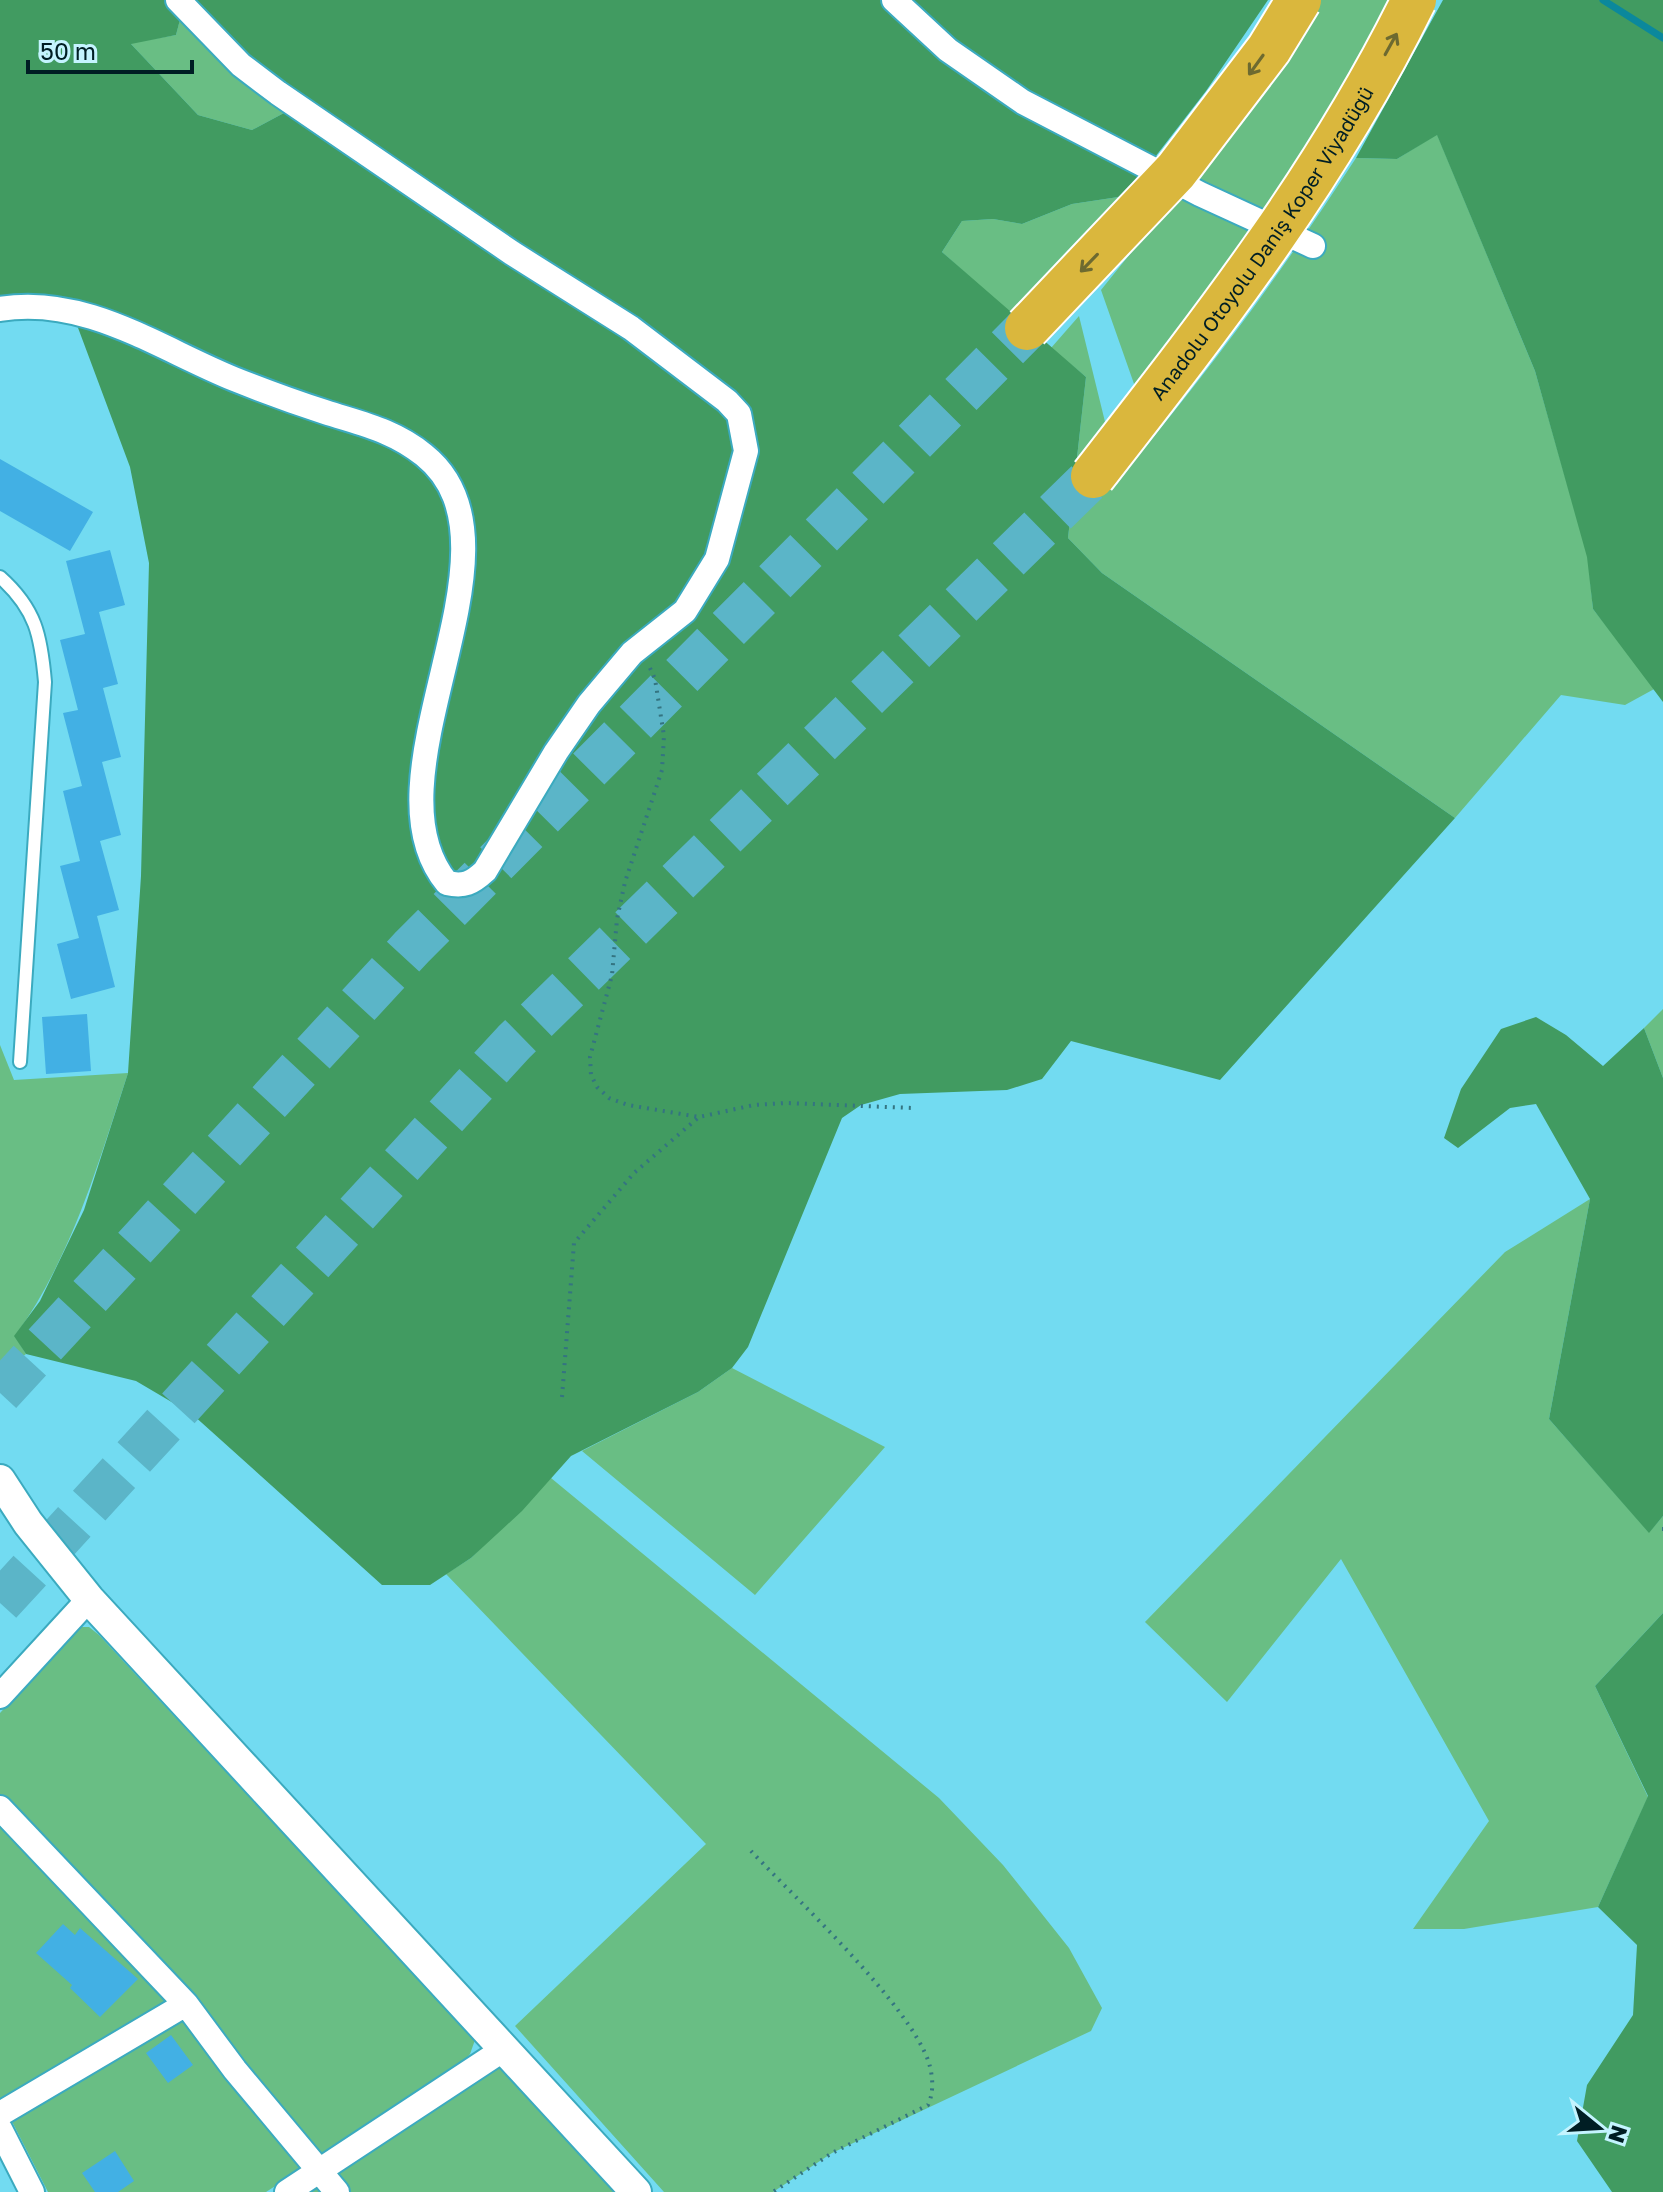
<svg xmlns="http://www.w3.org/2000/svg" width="1663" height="2192" font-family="'Golos Text',sans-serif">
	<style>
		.green { fill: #69be84 }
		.forest { fill: #419b61; fill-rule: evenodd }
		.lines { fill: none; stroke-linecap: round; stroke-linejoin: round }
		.stream { stroke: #0b889c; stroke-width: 7 }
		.building { fill: #42b0e4 }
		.motorway-tunnel { stroke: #5bb5c8; stroke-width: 44; stroke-dasharray: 44 22; stroke-linecap: butt }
		.service-casing { stroke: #3baabf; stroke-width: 16 }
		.minor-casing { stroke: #3baabf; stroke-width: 28 }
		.tertiary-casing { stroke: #3baabf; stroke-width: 34 }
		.path { stroke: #347481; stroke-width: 4; stroke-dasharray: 2 6; stroke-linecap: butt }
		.service { stroke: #fff; stroke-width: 12 }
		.minor { stroke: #fff; stroke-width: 24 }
		.tertiary { stroke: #fff; stroke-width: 30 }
		.motorway-bridge-casing { stroke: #fff; stroke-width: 48; stroke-linecap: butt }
		.motorway-bridge { stroke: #dab73d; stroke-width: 44 }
		.oneway { stroke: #6d6a30 }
		.labels { text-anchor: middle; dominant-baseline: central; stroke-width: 6; stroke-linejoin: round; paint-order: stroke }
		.street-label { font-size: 20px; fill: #001e24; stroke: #c4f4ff }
	</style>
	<rect width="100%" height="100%" fill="#72dbf1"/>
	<!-- green -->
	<path class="green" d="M1321,0H1393L1298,170L1139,398L1101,290L1242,115Z
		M183,7L297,106L252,130L198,115L130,43L176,35Z
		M1437,134L1535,371L1588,557L1593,609L1656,688L1625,705L1561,695L1455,818L1102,573L1068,538L1086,377L1051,348L1079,316L1108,434L1110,489C1202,381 1279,277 1356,158L1397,159Z
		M1125,196L1014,317L942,252L962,221L993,219L1022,224L1072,204Z
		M1663,1009V1078L1644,1028Z
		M0,1045L14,1080L128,1073C98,1164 72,1257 15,1336L26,1354L0,1375Z
		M1590,1199L1549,1419L1649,1532L1663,1516V1613L1595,1686L1648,1797L1598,1907L1464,1929H1413L1489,1821L1341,1559L1227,1702L1145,1622L1505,1252Z
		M732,1368L885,1447L755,1595L582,1451L698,1392Z
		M551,1478L939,1798L1003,1865L1069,1948L1102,2008L1091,2031L832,2153L773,2192H664L515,2026L706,1844L446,1574L471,1558Z
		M80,1627H89L99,1635L475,2040L470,2054L460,2066L266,2192H48L0,2098V1713Z
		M502,2065L618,2192H310Z"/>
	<!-- forest -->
	<path class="forest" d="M0,0H1268L1206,91L1125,196L1072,204L1022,224L993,219L962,221L942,252L1086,377L1068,538L1102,573L1455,818L1220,1080L1071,1041L1042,1079L1007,1090L900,1094L861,1105L842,1118L748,1347L732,1368L698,1392L571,1456L522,1511L471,1558L430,1585H382L192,1414L136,1381L26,1354L14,1336L40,1301L84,1210L128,1073L141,876L149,563L130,467L71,309H0ZM183,8L297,106L252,130L198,115L131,44L176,35Z
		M1443,0H1663V702L1593,609L1587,557L1535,371L1437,135L1397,159L1356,158Z
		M1536,1017L1566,1035L1603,1066L1644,1028L1663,1078V1516L1649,1533L1549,1419L1590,1199L1536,1104L1510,1108L1458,1148L1444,1138L1461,1089L1501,1029Z
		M1663,1613V2192H1612L1577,2141L1587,2085L1633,2015L1637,1945L1598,1907L1648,1796L1595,1686Z"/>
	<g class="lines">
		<!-- stream -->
		<path class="stream" d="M1603,0L1663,38"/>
	</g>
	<!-- building -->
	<path class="building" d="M0,459L93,512L70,551L0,511Z
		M110,550L125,605L99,612L118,684L103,688L121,757L102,762L121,835L100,841L119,910L97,916L115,987L71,999L57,944L79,938L60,866L80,861L63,791L82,786L63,713L78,710L60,640L85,634L66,561Z
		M87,1014L91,1071L46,1074L42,1017Z
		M63,1924L75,1935L80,1928L138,1979L100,2017L70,1988L72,1985L36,1953Z
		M171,2035L193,2065L168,2083L146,2053Z
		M115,2151L134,2181L118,2192H95L82,2173Z"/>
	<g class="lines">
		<!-- motorway-tunnel -->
		<path class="motorway-tunnel" d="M0,1393L412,947L1027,328
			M0,1603L514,1042L1093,476"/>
		<defs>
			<path id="service" d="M0,577C36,609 41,636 45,682L20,1062"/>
			<path id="minor" d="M894,0L948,50L1023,102L1200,194L1313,246
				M0,309C85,295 158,348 234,379C264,391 294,402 325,412C362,424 393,430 424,455C538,546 358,776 447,883C464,887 472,883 485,871L556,752L589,704L632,653L685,611L717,559L746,451L739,414L727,401L631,328L512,253L278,93L241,65L178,0
				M0,1696L89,1599
				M0,1808L186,2004L0,2114
				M186,2004L235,2070L337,2192
				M0,2129L32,2192
				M287,2192L504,2049"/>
			<path id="tertiary" d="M0,1480L28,1523L89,1599L636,2192"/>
		</defs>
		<!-- service casing -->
		<use href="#service" class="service-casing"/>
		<!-- minor casing -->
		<use href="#minor" class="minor-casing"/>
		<!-- tertiary casing -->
		<use href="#tertiary" class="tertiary-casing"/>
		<!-- path -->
		<path class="path" d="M650,668L655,679L664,736L662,770L625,882L617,919L612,975L590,1057L591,1075L597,1087L609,1098L628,1105L699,1117L754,1105L787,1103L913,1108
			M562,1397L574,1243L634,1173L699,1117
			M1662,1529H1663
			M751,1851C796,1899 910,2005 929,2063C933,2077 934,2092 928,2105L832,2153L773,2192"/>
		<!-- service -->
		<use href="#service" class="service"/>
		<!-- minor -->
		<use href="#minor" class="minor"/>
		<!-- tertiary -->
		<use href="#tertiary" class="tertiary"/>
		<defs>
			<g id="motorway-bridge">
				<path d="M1027,328L1176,171L1269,49L1299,0"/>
				<path id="s1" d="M1093,476C1213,322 1327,177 1414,0"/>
			</g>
		</defs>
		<!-- motorway-bridge casing -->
		<use href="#motorway-bridge" class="motorway-bridge-casing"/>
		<!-- motorway-bridge -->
		<use href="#motorway-bridge" class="motorway-bridge"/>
	</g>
	<!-- one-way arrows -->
	<defs><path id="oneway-shaft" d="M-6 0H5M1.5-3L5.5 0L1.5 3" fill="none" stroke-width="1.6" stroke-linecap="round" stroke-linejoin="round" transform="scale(2)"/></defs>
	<g class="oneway">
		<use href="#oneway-shaft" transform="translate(1391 44) rotate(-61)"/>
		<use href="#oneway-shaft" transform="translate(1256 65) rotate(126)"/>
		<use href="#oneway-shaft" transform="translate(1089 263) rotate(134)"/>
	</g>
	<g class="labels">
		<!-- street labels -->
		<g class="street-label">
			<text stroke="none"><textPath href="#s1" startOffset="288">Anadolu Otoyolu Daniş Koper Viyadüğü</textPath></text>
		</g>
	</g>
	<!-- north arrow -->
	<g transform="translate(1599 2128) rotate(108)" stroke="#c4f4ff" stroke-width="6" paint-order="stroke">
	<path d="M0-6L14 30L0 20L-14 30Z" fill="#001e24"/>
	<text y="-12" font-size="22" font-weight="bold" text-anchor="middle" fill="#001e24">N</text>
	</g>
	<!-- scale -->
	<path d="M28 60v12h164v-12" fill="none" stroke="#001e24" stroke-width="4"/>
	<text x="40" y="60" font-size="24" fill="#001e24" stroke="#c4f4ff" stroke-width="6" paint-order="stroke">50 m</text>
</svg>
